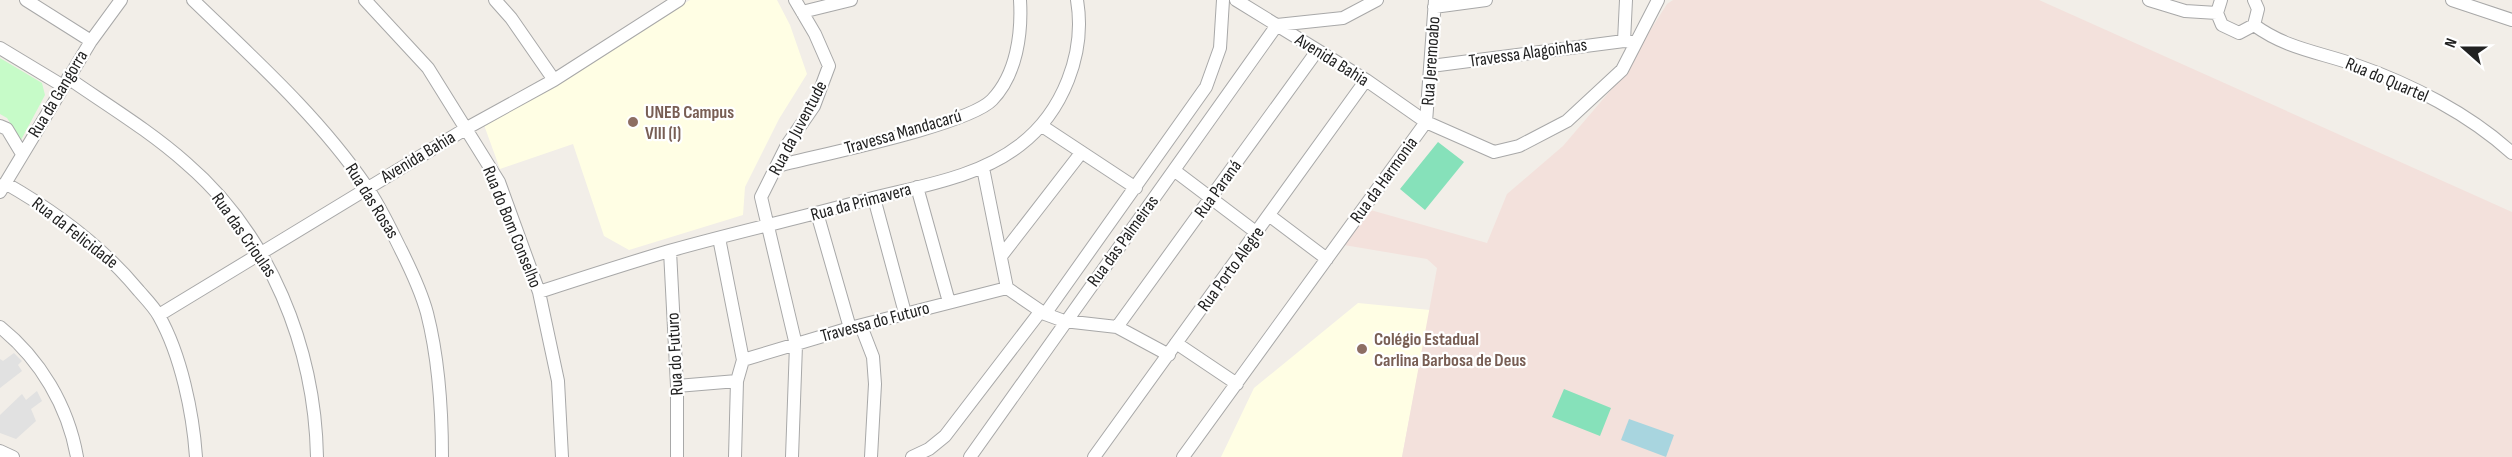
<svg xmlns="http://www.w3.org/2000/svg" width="2512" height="457" font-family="'Sofia Sans Condensed',sans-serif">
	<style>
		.education { fill: #fffee4 }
		.military { fill: #f3e1dc }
		.park { fill: #c6fbc8 }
		.pitch { fill: #86e1ba }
		.parking { fill: #e1e1e1 }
		.water { fill: #a8d5df }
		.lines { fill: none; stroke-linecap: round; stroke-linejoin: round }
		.minor-casing { stroke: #a8a8a8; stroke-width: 14 }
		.minor { stroke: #fff; stroke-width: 12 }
		.education-dot { fill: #8d6e63; stroke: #fff; stroke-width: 2 }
		.labels { text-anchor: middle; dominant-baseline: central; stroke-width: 4.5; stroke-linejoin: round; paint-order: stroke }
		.street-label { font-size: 18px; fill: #212121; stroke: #fff }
		.education-label { font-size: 18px; font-weight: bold; fill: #785e54; stroke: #fff; text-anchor: start }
	</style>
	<rect width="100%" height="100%" fill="#f2eee8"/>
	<!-- education -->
	<path class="education" d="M690,0H777L790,25L807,74L779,119L745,187L743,215L629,250L604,236L573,144L500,169L484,125Z
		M1358,303L1430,310L1402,457H1221L1254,388Z"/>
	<!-- military -->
	<path class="military" d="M1673,0H2039L2512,212V457H1402L1437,268L1427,259L1344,245L1367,209L1487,243L1507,194L1563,146L1616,84L1667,4Z"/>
	<!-- park -->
	<path class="park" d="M0,58L42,83L45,95L21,140L7,118L0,114Z"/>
	<!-- pitch -->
	<path class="pitch" d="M1438,142L1464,162L1425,210L1400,189Z
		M1564,389L1611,408L1600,436L1552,417Z"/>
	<!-- parking -->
	<path class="parking" d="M14,353L22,361L18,365L22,371L0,388V359L3,361Z
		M37,391L42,401L31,409L36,421L16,439L0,433V415L22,394L26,400Z"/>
	<!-- water -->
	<path class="water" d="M1629,419L1674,435L1666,457L1621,440Z"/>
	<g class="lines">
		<defs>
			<path id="minor" d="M26,0L91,41
				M193,0C254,59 318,116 366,186C380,206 390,228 401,250C411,270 421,291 427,313C439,360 442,409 442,457
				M365,0L428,68L499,182L539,292L558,381L562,457
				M495,0L511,18L554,80
				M1236,0L1366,80L1426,122L1494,152L1519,146L1567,121L1622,70L1658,0
				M2149,0L2185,11L2217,13
				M2221,0L2217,13L2222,25L2239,33L2254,25L2258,9L2254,0
				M2452,0L2512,20
				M1434,7L1486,0
				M802,12L851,0
				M2254,25C2287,49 2319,52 2356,65C2411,84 2469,114 2512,153
				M1624,41L1626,0
				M0,48L63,86
				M1431,66L1624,41L1635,42
				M68,78C107,105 150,131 186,163C270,235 315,348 317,457
				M1426,122L1435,0
				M0,126L7,129L22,154
				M1042,126L1136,188
				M777,166C819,155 968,125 992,100C1017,74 1022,33 1020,0
				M983,168L1007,288
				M1175,171L1257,233
				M5,183C56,212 102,246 139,291C146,299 154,307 159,316C181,355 193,413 196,457
				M917,187L949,302
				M0,192L91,41L121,0
				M874,198L905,313
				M817,213L850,328
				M1270,216L1327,259
				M719,238L743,360L737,381L735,457
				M670,251L677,386V457
				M1002,255L1081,153
				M1007,288L1045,314L1064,321L1117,327L1169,355
				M539,292C582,278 625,264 669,251C732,233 796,219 858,202C912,187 975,180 1020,145C1063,112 1086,53 1077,0
				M1045,314L1206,87L1220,48L1223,0
				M159,315L467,128L554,80L679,0
				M861,326L873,357L875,384L871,457
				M0,327C40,359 68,406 77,457
				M1117,327L1317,51
				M1176,343L1237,384
				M743,360L850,328L1007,288
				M677,386L737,381
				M0,451L13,457
				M792,457L796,345L761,197L787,145L814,106L829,66L815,34L795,0
				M912,457L929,449L945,436L1040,312
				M970,457L1277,25L1343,18L1377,0
				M1094,457L1366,80
				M1183,457L1426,122"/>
		</defs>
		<!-- minor casing -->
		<use href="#minor" class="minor-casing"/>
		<!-- minor -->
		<use href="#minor" class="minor"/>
	</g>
	<!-- markers -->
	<g class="education-dot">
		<circle cx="633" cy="122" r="6"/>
		<circle cx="1362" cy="349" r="6"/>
	</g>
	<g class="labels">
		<!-- street labels -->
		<g class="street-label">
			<text transform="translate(1528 53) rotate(-8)">Travessa Alagoinhas</text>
			<text transform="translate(1332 60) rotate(32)">Avenida Bahia</text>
			<text transform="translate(1431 61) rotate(-86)">Rua Jeremoabo</text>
			<text transform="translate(2387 80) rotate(23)">Rua do Quartel</text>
			<text transform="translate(58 94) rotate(-59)">Rua da Gangorra</text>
			<text transform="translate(798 128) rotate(-62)">Rua da Juventude</text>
			<text transform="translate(903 132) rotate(-16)">Travessa Mandacarú</text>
			<text transform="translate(418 157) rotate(-31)">Avenida Bahia</text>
			<text transform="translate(1384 180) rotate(-54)">Rua da Harmonia</text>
			<text transform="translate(1218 189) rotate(-54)">Rua Paraná</text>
			<text transform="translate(372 201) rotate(58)">Rua das Rosas</text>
			<text transform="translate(861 202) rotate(-15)">Rua da Primavera</text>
			<text transform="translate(512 227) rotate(68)">Rua do Bom Conselho</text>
			<text transform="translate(75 233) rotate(38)">Rua da Felicidade</text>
			<text transform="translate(244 235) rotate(55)">Rua das Crioulas</text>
			<text transform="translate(1123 241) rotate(-54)">Rua das Palmeiras</text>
			<text transform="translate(1231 269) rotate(-54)">Rua Porto Alegre</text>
			<text transform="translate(875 322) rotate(-15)">Travessa do Futuro</text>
			<text transform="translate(675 354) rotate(-93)">Rua do Futuro</text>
		</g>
		<!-- education labels -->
		<g class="education-label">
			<text x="645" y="112">UNEB Campus<tspan x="645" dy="21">VIII (I)</tspan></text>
			<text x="1374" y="339">Colégio Estadual<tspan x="1374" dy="21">Carlina Barbosa de Deus</tspan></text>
		</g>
	</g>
	<!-- north arrow -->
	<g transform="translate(2464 48) rotate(291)" stroke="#ffffff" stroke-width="4.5" paint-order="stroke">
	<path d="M0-4.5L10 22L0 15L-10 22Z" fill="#212121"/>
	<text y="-9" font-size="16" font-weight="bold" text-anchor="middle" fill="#212121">N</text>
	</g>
</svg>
